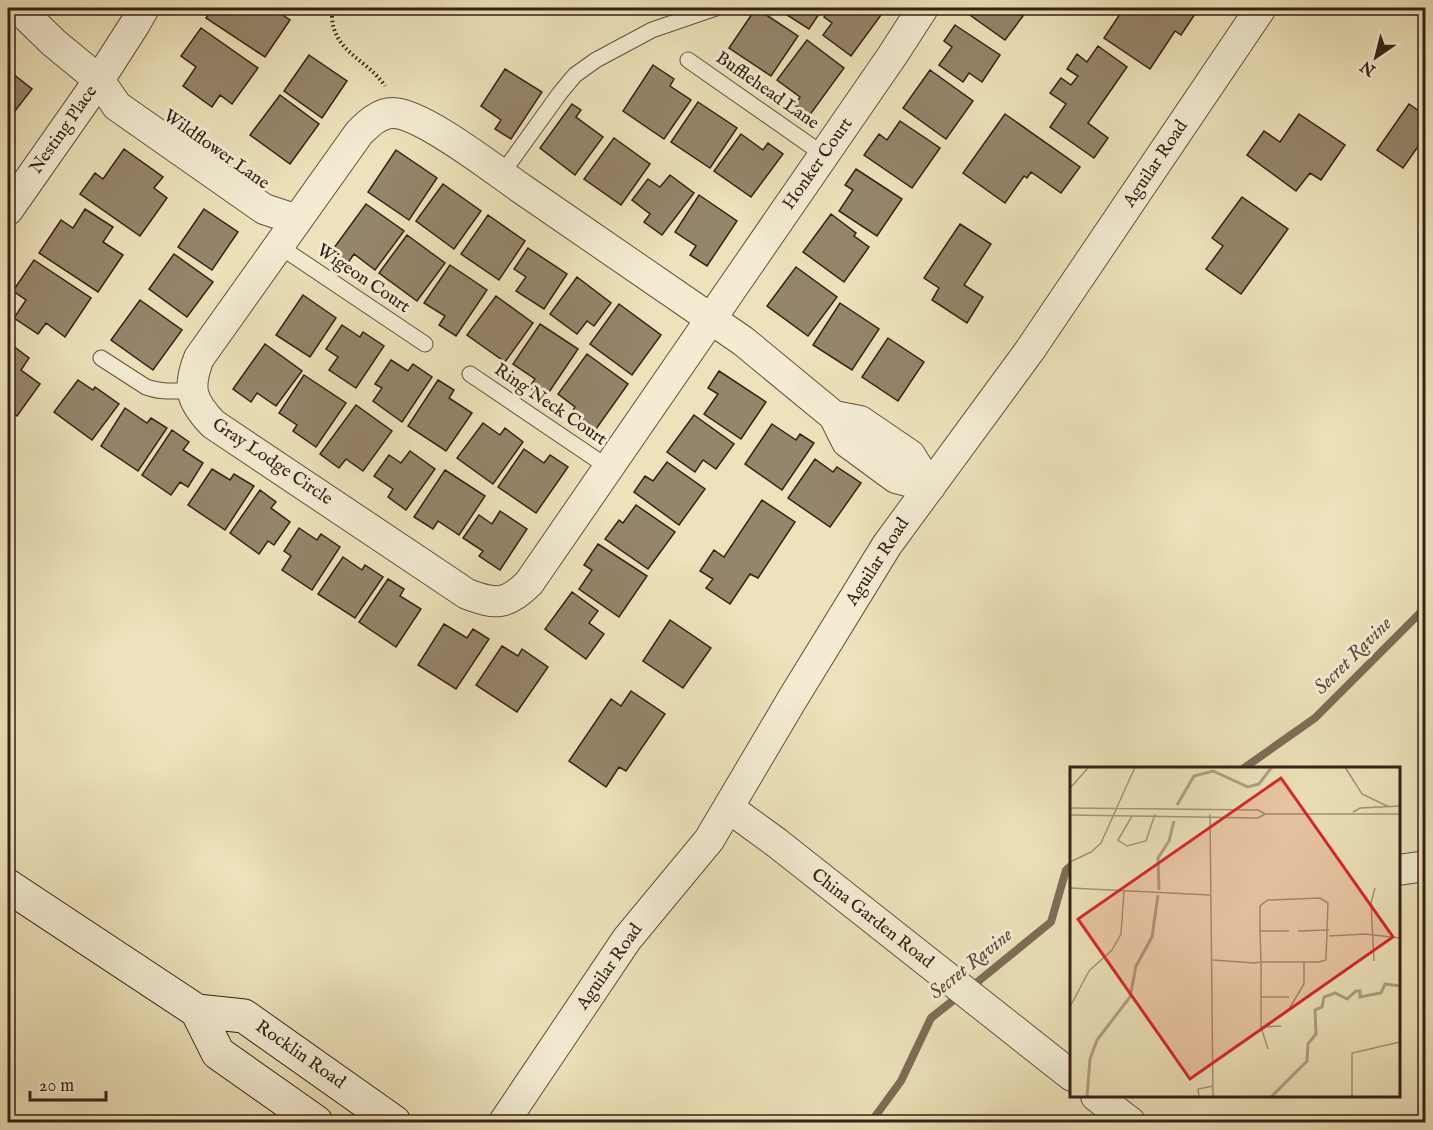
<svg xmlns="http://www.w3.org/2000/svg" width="1433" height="1130" font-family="'IM FELL English',serif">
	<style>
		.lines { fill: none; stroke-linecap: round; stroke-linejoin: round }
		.stream { stroke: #7e6d57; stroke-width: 8 }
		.building { fill: #95856b; stroke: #352115; stroke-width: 1.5 }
		.lane-casing { stroke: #63513e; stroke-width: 17 }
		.street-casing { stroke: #63513e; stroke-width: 32 }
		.secondary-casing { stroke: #352115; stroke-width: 35 }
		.path { stroke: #352115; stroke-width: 4; stroke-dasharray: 1.5 3; stroke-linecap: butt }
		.lane { stroke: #f3ecd3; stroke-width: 15 }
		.street { stroke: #f3ecd3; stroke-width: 30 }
		.secondary { stroke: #f3ecd3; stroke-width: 33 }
		.labels { text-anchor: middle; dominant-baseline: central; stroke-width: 6; stroke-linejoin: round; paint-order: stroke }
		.street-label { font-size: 18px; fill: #352115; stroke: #f3ecd3 }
		.water-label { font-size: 20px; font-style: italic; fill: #5f4d3c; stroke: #f3ecd3 }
		.inset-river { fill: none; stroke: #aea083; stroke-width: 3 }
		.inset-road { fill: none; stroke: #a39579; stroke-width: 1.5 }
		.view { fill: #d62828; fill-opacity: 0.15; stroke: #d62828; stroke-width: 3 }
		.inset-edge { fill: none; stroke: #352115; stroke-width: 3 }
	</style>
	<rect width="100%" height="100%" fill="#ede2bb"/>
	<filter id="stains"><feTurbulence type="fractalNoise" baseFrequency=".00333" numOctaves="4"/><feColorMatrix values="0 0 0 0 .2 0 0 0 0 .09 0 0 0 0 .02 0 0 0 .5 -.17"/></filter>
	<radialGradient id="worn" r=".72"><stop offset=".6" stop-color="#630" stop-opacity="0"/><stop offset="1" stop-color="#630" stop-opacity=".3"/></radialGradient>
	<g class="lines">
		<!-- stream -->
		<path class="stream" d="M1244,768L1315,718L1426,607
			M970,988L1051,922L1066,870L1072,865
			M871,1122L901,1081L931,1018L960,995"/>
	</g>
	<!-- building -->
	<path class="building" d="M212,8H272L290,20L265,57L206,18Z
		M756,8L798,36L771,76L729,48Z
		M776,8H823L809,29Z
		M831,8H870L881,15L851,56L823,35L832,23L824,17Z
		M960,8H1029L1005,40Z
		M1124,8H1199L1181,35L1175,31L1150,69L1104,38Z
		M955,25L1000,55L982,82L969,73L963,82L939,65L952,47L944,41Z
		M201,28L258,68L232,104L220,95L212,107L183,86L196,67L181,56Z
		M807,40L844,68L809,116L795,105L800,97L777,80Z
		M1098,46L1127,67L1088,123L1108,138L1094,158L1050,127L1066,104L1050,93L1061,78L1071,85L1078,76L1067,69L1077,54L1087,62Z
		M309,55L347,81L322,118L284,91Z
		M653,65L674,79L670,86L691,100L664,139L623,111Z
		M505,69L542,92L511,139L495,129L501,120L481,106Z
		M8,70L32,89L8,120Z
		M930,70L973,101L946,139L903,108Z
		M280,95L319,124L290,164L250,135Z
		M698,102L737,128L710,168L671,142Z
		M572,104L581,110L576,117L603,137L575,175L540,148Z
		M1409,104L1426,116V150L1419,145L1403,168L1377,150Z
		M1005,114L1080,167L1061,193L1031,172L1027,178L1024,176L1005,203L963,173Z
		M1299,114L1345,145L1321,180L1310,173L1296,191L1247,155L1264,131L1280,142Z
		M900,121L940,148L912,188L864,155L879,134L887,140Z
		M741,134L763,150L768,143L783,154L751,197L714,171Z
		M614,138L650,164L621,205L584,179Z
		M124,149L163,177L154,188L167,198L140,236L80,194L95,173L103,179Z
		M396,150L437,178L409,220L368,192Z
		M856,169L902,199L877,236L839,211L853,190L845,185Z
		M670,175L694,193L662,235L644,222L650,214L632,200L648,179L660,187Z
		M443,184L481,211L454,249L416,221Z
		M699,195L737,221L707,266L690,255L696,246L675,232Z
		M1242,197L1288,229L1241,294L1206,269L1223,246L1212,238Z
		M366,204L404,231L375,270L354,254L347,264L331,252Z
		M85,209L113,227L103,242L123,255L98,292L39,253L61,220L73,228Z
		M204,209L238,232L212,270L178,247Z
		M831,214L856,233L854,236L869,247L844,282L803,252Z
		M488,215L525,241L499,280L461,254Z
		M960,224L991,244L964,285L983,297L967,323L932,300L939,288L924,278Z
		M407,235L445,263L417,301L379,273Z
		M528,248L567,274L544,309L516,291L526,277L514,269Z
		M174,254L213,282L187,317L149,289Z
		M34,260L91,298L65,337L46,323L38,334L14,318L26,300L13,291Z
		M450,265L487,290L456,336L439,325L445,316L424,303Z
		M796,267L837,297L808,336L767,306Z
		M577,277L611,303L594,326L587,321L577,334L550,314Z
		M303,295L336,318L310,357L276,335Z
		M496,296L533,323L505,362L467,335Z
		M140,300L182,330L153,370L111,340Z
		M840,303L879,329L852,370L813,345Z
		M619,304L661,335L632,375L590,344Z
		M540,324L578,349L545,398L529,388L535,379L513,364Z
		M342,325L360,337L363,332L384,346L356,388L329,370L338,357L326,349Z
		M888,338L924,362L898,401L862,377Z
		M8,342L29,358L21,370L40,384L17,416L8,409Z
		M265,344L302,371L276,406L257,393L251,402L233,389Z
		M587,354L628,384L596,429L572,412L575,407L558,394Z
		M391,360L408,371L413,364L432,377L402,422L373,401L382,388L375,384Z
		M719,371L766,402L741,439L704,414L718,394L708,388Z
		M304,375L346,403L316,447L293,431L297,425L279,413Z
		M78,380L93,390L95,387L119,404L92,440L54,412Z
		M438,380L454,390L449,398L472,413L446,451L408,426Z
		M356,405L392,431L363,471L346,459L339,468L320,454Z
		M125,408L147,423L151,418L167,428L138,471L101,446Z
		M694,415L734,444L716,469L703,460L695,472L667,452Z
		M483,423L500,435L505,428L523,442L493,484L457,458Z
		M772,424L796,440L800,434L814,443L782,490L745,464Z
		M172,430L189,442L183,450L203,463L188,487L180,482L171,495L142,475Z
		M524,449L544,463L550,455L568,467L536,513L498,487Z
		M410,451L435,469L406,510L388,497L393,489L374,476L389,455L401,463Z
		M815,459L833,472L837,467L861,483L830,527L788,498Z
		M667,462L705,489L679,525L634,492L645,476L653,481Z
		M212,469L230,480L234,474L254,486L225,530L188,505Z
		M445,470L485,496L459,535L438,521L433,529L414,517Z
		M260,490L276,502L271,508L290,522L274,545L268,541L259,554L230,533Z
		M762,500L795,522L758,578L750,574L730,604L706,588L713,579L700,571L714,550L724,557Z
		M636,505L675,532L648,569L605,539L619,520L623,523Z
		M500,511L527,529L500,570L479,556L483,551L463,538L479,515L492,524Z
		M299,528L317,540L321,534L340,547L312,590L282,570L291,556L284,551Z
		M598,544L647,576L619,617L579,589L592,570L584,565Z
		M343,557L362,570L365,565L383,577L355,618L318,594Z
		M388,579L404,589L400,596L421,609L396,647L359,622Z
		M572,592L598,611L589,623L604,634L586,659L545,629Z
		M670,620L711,648L683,688L643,661Z
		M444,624L467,638L473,629L489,639L456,689L418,665Z
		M502,646L518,656L522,649L548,667L517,712L476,685Z
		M631,691L665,714L626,771L619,767L606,787L569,761L611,699L621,706Z"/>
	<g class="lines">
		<defs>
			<path id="lane" d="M688,60L824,155
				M501,175L560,93L575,75L596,60L652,30L716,8
				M279,246L425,344
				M101,358L146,387C162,393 176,391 192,390
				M470,374L609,468"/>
			<path id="street" d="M18,8L54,43L99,80L117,106L264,209L297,220
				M923,8L892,56L529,583C507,605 496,605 467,594L213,424C191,401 187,388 199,358L359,133C368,124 379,113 393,113C422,113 496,171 522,189C585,233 648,276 711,319L743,341L834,416L847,442L896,478L930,487
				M8,210L99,80L135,24L144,8
				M834,416L860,421L910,455L930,487
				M729,808L777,843L1072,1076
				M1398,870L1426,866
				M1096,1096L1130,1122
				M504,1122L627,939L709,840L793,698L887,545L1030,350L1261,8"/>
			<path id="secondary" d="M8,886L197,1011L244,1016L394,1122
				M197,1011L218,1053L316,1122"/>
		</defs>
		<!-- lane casing -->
		<use href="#lane" class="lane-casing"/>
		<!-- street casing -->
		<use href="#street" class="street-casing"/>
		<!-- secondary casing -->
		<use href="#secondary" class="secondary-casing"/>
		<!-- path -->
		<path class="path" d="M332,16C333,52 367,59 385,86"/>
		<!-- lane -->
		<use href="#lane" class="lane"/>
		<!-- street -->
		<use href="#street" class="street"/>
		<!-- secondary -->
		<use href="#secondary" class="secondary"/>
	</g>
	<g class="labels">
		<!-- street labels -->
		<g class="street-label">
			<text transform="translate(767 91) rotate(35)">Bufflehead Lane</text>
			<text transform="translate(64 130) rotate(-55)">Nesting Place</text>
			<text transform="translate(216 150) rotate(35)">Wildflower Lane</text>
			<text transform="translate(818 164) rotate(-55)">Honker Court</text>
			<text transform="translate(1156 164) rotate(-56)">Aguilar Road</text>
			<text transform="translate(363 279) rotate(34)">Wigeon Court</text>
			<text transform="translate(550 405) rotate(34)">Ring Neck Court</text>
			<text transform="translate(272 462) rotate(34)">Gray Lodge Circle</text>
			<text transform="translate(878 562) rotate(-57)">Aguilar Road</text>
			<text transform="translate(872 919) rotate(38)">China Garden Road</text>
			<text transform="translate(610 967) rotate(-55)">Aguilar Road</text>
			<text transform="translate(300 1055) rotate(35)">Rocklin Road</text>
		</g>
		<!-- water labels -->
		<g class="water-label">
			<text transform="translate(1353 656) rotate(-45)">Secret Ravine</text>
			<text transform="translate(971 964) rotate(-39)">Secret Ravine</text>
		</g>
	</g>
	<!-- overview -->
	<g transform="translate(1070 767)">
		<rect width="330" height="330" fill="#ede2bb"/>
		<path class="inset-river" d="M107,38L124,9L143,4L178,20L189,17L202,0M89,123L88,91L99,74L104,54M17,330L20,292L27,273L60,230L66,199L82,170L88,128M201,330L237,294L238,277L246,267L245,243L252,240L254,230L265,226L277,232L286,224H290V230L311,226L315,217L330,219"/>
		<path class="inset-road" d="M275,0L292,27L319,40M0,21L19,0M0,41L188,43L195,47M283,45L290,41L330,39M140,47L143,330M0,48L188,51L195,47H330M62,49L48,73L57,79L76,74L85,47M0,95L21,85L31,76L65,0M0,121L140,128M190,164H219M228,164L259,163M259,169L295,167L330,171M143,193L184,196L191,195H249L256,193L258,136L250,131L198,133L191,138L190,140V164L191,195V260L198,282M304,194L301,136L305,121M191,230H219M0,240L19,204L42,183L51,167L54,124M219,242L234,217V195M191,260L211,259M129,330L128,322L143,319M282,330V286L330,275"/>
		<path class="view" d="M211,11L323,170L120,312L8,152Z"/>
		<rect width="330" height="330" class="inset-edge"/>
	</g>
	<!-- margin -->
	<rect width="1433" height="1130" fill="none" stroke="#ede2bb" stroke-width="30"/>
	<rect x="9" y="9" width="1415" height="1112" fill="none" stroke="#352115" stroke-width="3"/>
	<rect x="15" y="15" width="1403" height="1100" fill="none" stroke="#352115" stroke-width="1.5"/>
	<!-- north arrow -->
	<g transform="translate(1376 57) rotate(215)" stroke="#f3ecd3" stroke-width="4.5" paint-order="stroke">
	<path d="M0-4.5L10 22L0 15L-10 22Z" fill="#352115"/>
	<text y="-9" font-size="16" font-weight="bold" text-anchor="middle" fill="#352115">N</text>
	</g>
	<!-- scale -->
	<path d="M30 1091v9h76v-9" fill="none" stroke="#352115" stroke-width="3"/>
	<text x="39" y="1091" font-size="18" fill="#352115" stroke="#f3ecd3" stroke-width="4.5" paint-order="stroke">20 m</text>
	<rect width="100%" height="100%" filter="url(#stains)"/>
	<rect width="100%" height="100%" fill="url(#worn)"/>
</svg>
